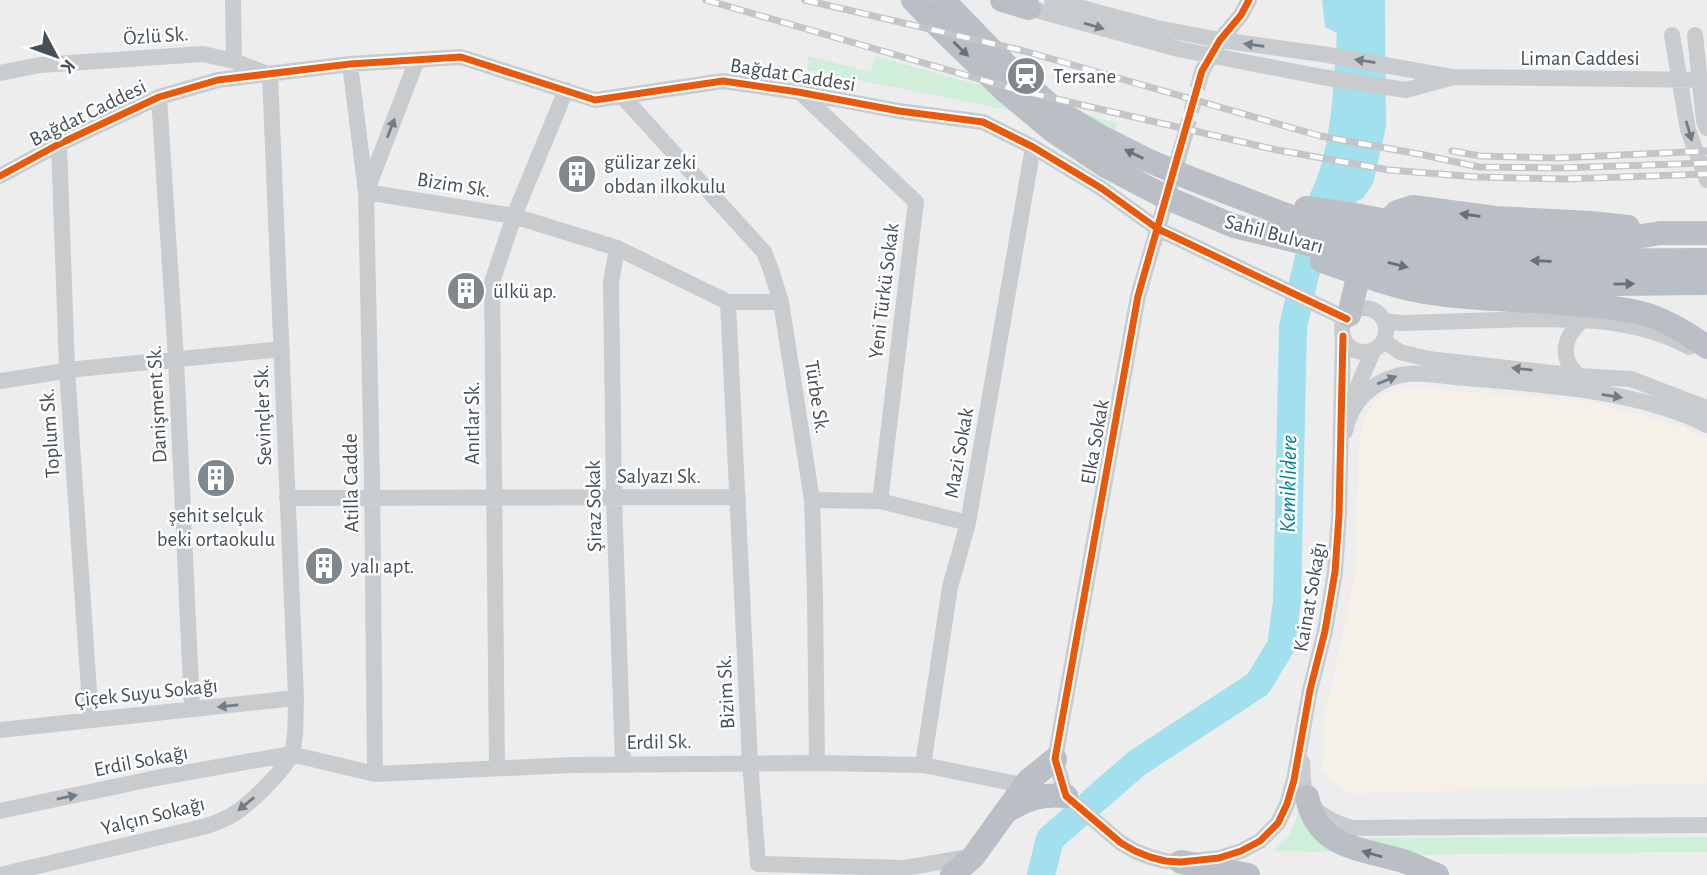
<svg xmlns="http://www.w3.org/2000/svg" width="1707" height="875" font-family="'Alegreya Sans',sans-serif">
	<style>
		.commercial { fill: #f6f1e8 }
		.green { fill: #d0efdb }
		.water { fill: #a2e0ee }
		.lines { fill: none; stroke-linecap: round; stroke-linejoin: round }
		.river { stroke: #a2e0ee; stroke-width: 28 }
		.minor-tunnel { stroke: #ccced0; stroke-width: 16; stroke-dasharray: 16 8; stroke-linecap: butt }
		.minor { stroke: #c9cccf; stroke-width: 16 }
		.highway { stroke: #b9bfc4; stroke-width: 24 }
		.rail-casing { stroke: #c3c5c8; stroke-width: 7 }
		.rail { stroke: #fff; stroke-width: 4.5; stroke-dasharray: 13; stroke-linecap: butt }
		.cycleway-casing { stroke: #fff; stroke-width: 11 }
		.cycleway { stroke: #e8590c; stroke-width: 7 }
		.oneway { fill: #737b83 }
		.oneway2 { fill: #67717a }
		.labels { text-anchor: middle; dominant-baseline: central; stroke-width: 5; stroke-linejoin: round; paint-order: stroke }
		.street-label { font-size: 21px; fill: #44505a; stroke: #fff }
		.poi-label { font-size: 21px; fill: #44505a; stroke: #fff; text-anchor: start }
		.water-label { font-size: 23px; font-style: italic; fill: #07819c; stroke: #fff }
	</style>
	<rect width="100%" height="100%" fill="#eeeded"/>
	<!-- commercial -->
	<path class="commercial" d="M1421,388L1587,401L1683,427L1707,439V783L1349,794L1322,770L1325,740L1322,731L1355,574L1359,442L1365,416L1378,397L1396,389Z"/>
	<!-- green -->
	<path class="green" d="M808,56L871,72L875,56L1117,123L1114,133L970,102L807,70Z
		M1302,791L1345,852L1273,851L1289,836L1296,819Z
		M1707,837V852L1395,855L1346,838Z"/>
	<!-- water -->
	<path class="water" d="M1322,0H1385L1386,127L1373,184L1363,198L1343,209L1308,199C1312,189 1317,179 1320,169C1333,124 1334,78 1337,33L1325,27Z"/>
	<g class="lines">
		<!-- river -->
		<path class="river" d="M1041,875L1050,839L1137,763L1258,684L1281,646L1287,601L1293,327L1310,253L1321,221"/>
		<!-- minor-tunnel -->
		<path class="minor-tunnel" d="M1185,135L1202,71"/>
		<!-- minor -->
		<path class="minor" d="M233,0L234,61
			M1052,0L1157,28L1220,40L1322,54L1452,77L1707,80
			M1028,1L1029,8L1178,49L1322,77L1406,90L1450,78
			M1672,35L1688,130L1707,180
			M1695,35L1704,121L1707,128
			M350,64L366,192L372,479L375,774
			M1202,71L1220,40L1241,15L1249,0
			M0,73L40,65L203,54L234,61L270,75L296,698C295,715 297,736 292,753C285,770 248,806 232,815C224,820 215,823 207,826L0,875
			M801,93L916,202L880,501
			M622,96L764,252L771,270L781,302L812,500L815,596L817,763
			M159,97L176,359L192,709
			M1185,135L1138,296L1055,759L1066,796L1121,843L1135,851L1150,857L1165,861L1181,862L1219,858L1241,851L1260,841L1278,823L1287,804L1294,780L1310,690L1325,631L1335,572L1339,515L1343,336
			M59,144L67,370L91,720
			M0,176L59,144L159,97L218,80L350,64L461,57L595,100L723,81L798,92L899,111L983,122L1033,147L1101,188L1158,229L1347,319
			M367,190L417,60
			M366,192L514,216L617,248L728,302L750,762L758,864L905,868L969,857
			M617,248L611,282L614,497L623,764
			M728,302H781
			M1342 330a22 22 0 1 1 44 0a22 22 0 1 1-44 0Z
			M1384,321L1403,323C1435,322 1468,321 1500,320C1563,318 1632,316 1689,347
			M1384,341L1400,352L1429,359L1579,376L1631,379L1707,408
			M1579,376C1559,359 1563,337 1582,321
			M0,381L77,369L282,349
			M1350,404L1373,351
			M1345,431C1351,403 1370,383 1397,376C1418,370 1445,377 1467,378C1543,385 1638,390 1707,425
			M287,498L738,497
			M812,500L880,501L968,523
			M0,730L296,698
			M1302,762C1303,772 1302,786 1306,796C1313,813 1335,823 1352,828L1707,825
			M923,765L950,587L968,523L1033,147
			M497,768L492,282L514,216L566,90
			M0,811L156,778L291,754L375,774L573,765L817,763L923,765L1017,784L1028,781"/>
		<!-- highway -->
		<path class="highway" d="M913,0L938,26L1003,89L1052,130L1104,165L1165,197L1234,226L1405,267L1453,274L1537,282L1613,284L1707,283
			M943,0L1012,71L1054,109L1101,137L1147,160L1192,179L1286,215L1365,238L1423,250L1477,257L1551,261L1707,260
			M1002,0L1029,8
			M1306,208L1355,215L1466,236L1594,240L1625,239L1660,233H1707
			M1382,227L1397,212L1413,207L1495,218L1591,223L1628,227
			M1322,261C1356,272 1389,286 1424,292C1477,301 1530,299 1583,305C1607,307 1629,309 1651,316C1671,323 1690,335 1707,347
			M1349,315L1361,265L1364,259
			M1307,797C1318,851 1364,848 1406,862C1416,866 1426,871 1437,875
			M1007,811C1028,798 1042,794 1066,796
			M1181,862L1248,875
			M952,875L973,857L1028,781L1055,759"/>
		<defs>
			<path id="rail" d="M706,0L1017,90L1277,150L1389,170L1477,177L1564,179L1707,174
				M805,0L1024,51L1320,136L1424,155L1479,167L1560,168L1707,163
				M1452,151L1480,156L1557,158L1707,151"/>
		</defs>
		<!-- rail casing -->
		<use href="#rail" class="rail-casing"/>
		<!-- rail -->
		<use href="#rail" class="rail"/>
		<defs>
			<path id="cycleway" d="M1249,0L1241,15L1220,40L1202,71L1138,296L1055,759L1066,796L1121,843L1135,851L1150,857L1165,861L1181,862L1219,858L1241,851L1260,841L1278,823L1287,804L1294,780L1310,690L1325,631L1335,572L1339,515L1343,336
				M0,176L59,144L159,97L218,80L350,64L461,57L595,100L723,81L798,92L899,111L983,122L1033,147L1101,188L1158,229L1347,319"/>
		</defs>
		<!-- cycleway casing -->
		<use href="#cycleway" class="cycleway-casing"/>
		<!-- cycleway -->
		<use href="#cycleway" class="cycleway"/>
	</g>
	<!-- one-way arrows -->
	<defs><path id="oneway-solid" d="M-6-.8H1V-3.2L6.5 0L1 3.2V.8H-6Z" transform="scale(1.75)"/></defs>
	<g class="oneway">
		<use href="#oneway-solid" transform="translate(1094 26) rotate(16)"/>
		<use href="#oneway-solid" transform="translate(1254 45) rotate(-172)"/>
		<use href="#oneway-solid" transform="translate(1365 61) rotate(-171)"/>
		<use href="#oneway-solid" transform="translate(391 128) rotate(-69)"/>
		<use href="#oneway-solid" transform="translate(1689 131) rotate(74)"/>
		<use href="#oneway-solid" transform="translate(1522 369) rotate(-174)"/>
		<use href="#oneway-solid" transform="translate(1387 380) rotate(-22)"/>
		<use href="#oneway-solid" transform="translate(1612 396) rotate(9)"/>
		<use href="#oneway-solid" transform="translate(228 706) rotate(174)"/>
		<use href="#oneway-solid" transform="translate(67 797) rotate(-12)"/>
		<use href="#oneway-solid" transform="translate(246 804) rotate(141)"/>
	</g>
	<g class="oneway2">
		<use href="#oneway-solid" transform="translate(961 49) rotate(44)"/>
		<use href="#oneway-solid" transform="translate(1134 154) rotate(-154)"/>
		<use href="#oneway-solid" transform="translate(1470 215) rotate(-172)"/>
		<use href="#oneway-solid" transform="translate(1541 261) rotate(-178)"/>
		<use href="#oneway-solid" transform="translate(1398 265) rotate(14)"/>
		<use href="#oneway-solid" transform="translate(1624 284) rotate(-1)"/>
		<use href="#oneway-solid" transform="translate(1372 854) rotate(-164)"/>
	</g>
	<!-- icons -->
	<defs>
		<symbol id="station-disc" viewBox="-11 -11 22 22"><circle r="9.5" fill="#80878d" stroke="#fff"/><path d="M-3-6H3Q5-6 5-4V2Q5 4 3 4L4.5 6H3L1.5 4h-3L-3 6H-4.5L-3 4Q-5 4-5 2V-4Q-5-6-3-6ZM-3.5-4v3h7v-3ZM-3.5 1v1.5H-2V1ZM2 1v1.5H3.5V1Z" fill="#fff"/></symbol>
		<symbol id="building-disc" viewBox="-11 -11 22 22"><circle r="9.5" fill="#80878d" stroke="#fff"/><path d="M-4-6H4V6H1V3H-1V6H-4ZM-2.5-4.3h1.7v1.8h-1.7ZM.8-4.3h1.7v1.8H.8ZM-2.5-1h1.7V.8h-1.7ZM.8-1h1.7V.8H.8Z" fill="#fff"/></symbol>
	</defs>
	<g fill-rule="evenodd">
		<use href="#station-disc" x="1004" y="54" width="44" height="44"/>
		<use href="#building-disc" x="555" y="152" width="44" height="44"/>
		<use href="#building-disc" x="444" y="269" width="44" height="44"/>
		<use href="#building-disc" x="194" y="456" width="44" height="44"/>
		<use href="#building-disc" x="302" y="544" width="44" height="44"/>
	</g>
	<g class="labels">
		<!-- street labels -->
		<g class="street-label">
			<text transform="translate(156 36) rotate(-4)">Özlü Sk.</text>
			<text x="1580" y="58">Liman Caddesi</text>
			<text transform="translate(793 75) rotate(9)">Bağdat Caddesi</text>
			<text transform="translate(88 113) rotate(-26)">Bağdat Caddesi</text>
			<text transform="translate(454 185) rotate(9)">Bizim Sk.</text>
			<text transform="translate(1274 234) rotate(15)">Sahil Bulvarı</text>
			<text transform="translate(884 291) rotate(-83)">Yeni Türkü Sokak</text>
			<text transform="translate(817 397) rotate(81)">Türbe Sk.</text>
			<text transform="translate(157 404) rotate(-93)">Danişment Sk.</text>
			<text transform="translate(263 415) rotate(-92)">Sevinçler Sk.</text>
			<text transform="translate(472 423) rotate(-90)">Anıtlar Sk.</text>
			<text transform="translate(50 433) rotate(-94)">Toplum Sk.</text>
			<text transform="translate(1095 442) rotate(-80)">Elka Sokak</text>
			<text transform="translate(959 453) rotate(-80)">Mazi Sokak</text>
			<text x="659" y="476">Salyazı Sk.</text>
			<text transform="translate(351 483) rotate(-91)">Atilla Cadde</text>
			<text transform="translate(594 506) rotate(-91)">Şiraz Sokak</text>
			<text transform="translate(1310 597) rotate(-80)">Kainat Sokağı</text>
			<text transform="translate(726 692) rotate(-93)">Bizim Sk.</text>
			<text transform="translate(146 693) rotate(-6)">Çiçek Suyu Sokağı</text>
			<text transform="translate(659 742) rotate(-1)">Erdil Sk.</text>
			<text transform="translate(141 761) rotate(-11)">Erdil Sokağı</text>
			<text transform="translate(153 816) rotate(-14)">Yalçın Sokağı</text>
		</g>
		<!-- poi labels -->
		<g class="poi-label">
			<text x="1053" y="76">Tersane</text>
			<text x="604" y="162">gülizar zeki<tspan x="604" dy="24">obdan ilkokulu</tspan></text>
			<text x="493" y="291">ülkü ap.</text>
			<text x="216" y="515" text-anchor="middle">şehit selçuk<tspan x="216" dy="24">beki ortaokulu</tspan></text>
			<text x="351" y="566">yalı apt.</text>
		</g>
		<!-- water labels -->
		<g class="water-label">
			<text transform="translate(1289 484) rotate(-89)">Kemiklidere</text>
		</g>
	</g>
	<!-- north arrow -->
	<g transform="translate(56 56) rotate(131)" stroke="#ffffff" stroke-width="5" paint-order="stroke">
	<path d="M0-5L12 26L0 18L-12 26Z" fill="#44505a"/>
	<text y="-10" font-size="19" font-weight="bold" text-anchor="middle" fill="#44505a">K</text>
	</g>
</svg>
